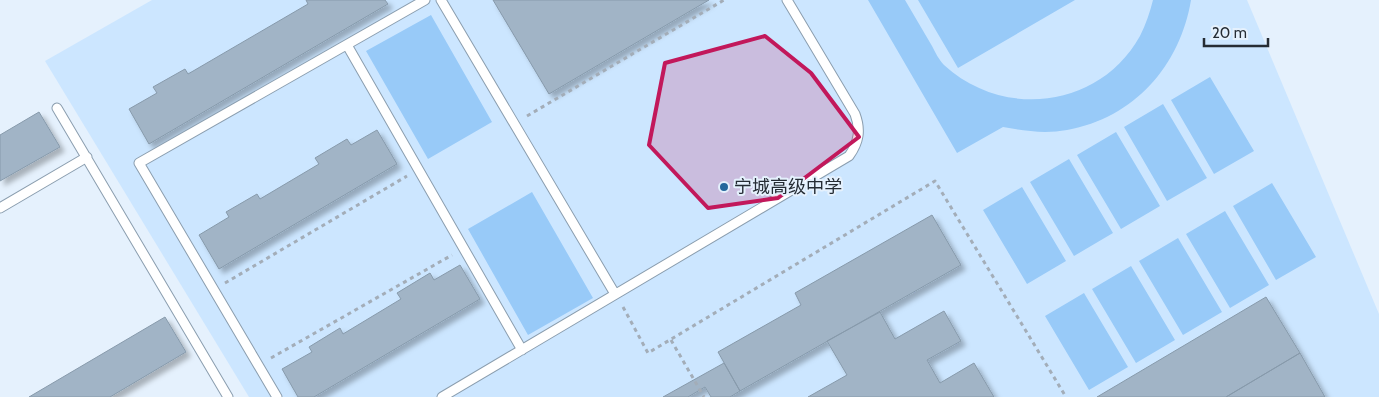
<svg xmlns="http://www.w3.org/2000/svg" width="1379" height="397" font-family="Cabin,'Noto Sans SC',sans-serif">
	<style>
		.built { fill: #cce6ff }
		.green { fill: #98caf8 }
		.building { fill: #a1b4c6; stroke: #879aab; filter: url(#shadow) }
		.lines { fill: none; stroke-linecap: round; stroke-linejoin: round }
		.service-casing { stroke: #8b9eaf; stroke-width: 11 }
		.path { stroke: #a3adb8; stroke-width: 3; stroke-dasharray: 4 4; stroke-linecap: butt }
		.service { stroke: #fff; stroke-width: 9 }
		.marked { fill: #c2185b; fill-opacity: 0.2; stroke: #c2185b; stroke-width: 4; stroke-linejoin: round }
		.poi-dot { fill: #24679c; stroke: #e5f1fd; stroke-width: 2 }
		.labels { text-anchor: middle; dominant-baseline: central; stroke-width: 4; stroke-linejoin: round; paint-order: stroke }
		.poi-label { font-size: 18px; fill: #252c34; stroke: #e5f1fd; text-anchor: start }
	</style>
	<defs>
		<filter id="shadow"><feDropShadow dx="4.5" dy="4.5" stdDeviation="2.5" flood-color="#0004"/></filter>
	</defs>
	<rect width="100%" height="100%" fill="#e5f1fd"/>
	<!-- built -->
	<path class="built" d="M152,0H1247L1379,314V397H249L45,61Z"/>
	<!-- green -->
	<path class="green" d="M868,0H905C914,15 923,31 932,46C935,52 939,60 944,65C1004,120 1100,108 1140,36C1146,24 1150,12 1153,0H1191C1180,66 1134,118 1067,130C1045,134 1024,131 1003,127L957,153Z
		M918,0H1075L958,68Z
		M431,15L492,122L428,159L366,51Z
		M1210,77L1254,151L1214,174L1171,100Z
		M1163,104L1207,178L1167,201L1124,127Z
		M1116,132L1160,206L1121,229L1077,155Z
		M1069,159L1113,233L1074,256L1030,182Z
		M1272,183L1316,257L1276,280L1233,206Z
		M1022,187L1066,261L1027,284L983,210Z
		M532,192L593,298L528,335L468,229Z
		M1225,211L1269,285L1230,308L1186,234Z
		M1178,238L1222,312L1183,335L1139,261Z
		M1131,266L1175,340L1136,363L1092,289Z
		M1084,293L1128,367L1089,390L1045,316Z"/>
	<!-- building -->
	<path class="building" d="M306,0H385L388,4L149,144L129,109L157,93L153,87L185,69L188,74L308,4Z
		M493,0H709L549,94Z
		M39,112L60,147L0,181V135Z
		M377,130L397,164L219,269L199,235L229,217L226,212L257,194L260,199L319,164L315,158L347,139L351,145Z
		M932,215L961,265L740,391L718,352L801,305L795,293Z
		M460,265L480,299L314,397H298L282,369L312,352L309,347L340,328L343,334L401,299L397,293L430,273L434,280Z
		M1266,297L1300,353L1226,397H1097Z
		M944,311L961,341L927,360L940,383L974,363L994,397H808L847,375L827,341L880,312L895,339Z
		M165,317L186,352L110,397H29Z
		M1300,353L1325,397H1226Z
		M724,363L740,391L730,397H711L705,387L688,397H663Z"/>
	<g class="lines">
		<defs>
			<path id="service" d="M441,0L615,294
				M347,45L522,350
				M57,108L228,397
				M0,208L87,157
				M277,397L139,163L425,0
				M442,397L849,156C859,142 861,130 855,114L787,0"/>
		</defs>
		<!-- service casing -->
		<use href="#service" class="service-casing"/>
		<!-- path -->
		<path class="path" d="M527,116L724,0
			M225,283L407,176
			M623,307L648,353L935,181L1066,397
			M671,340L704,397
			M271,358L452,255"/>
		<!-- service -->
		<use href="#service" class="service"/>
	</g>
	<!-- marked area -->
	<path class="marked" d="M765,36L811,73L859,137L778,198L708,208L649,145L665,63Z"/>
	<!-- markers -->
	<circle class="poi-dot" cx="724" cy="187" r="5"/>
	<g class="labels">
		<!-- poi labels -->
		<g class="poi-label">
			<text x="734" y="187">宁城高级中学</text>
		</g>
	</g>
	<!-- scale -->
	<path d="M1204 38v8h64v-8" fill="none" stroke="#252c34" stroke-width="2.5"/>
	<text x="1212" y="38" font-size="15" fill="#252c34" stroke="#e5f1fd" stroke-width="4" paint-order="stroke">20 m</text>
</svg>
